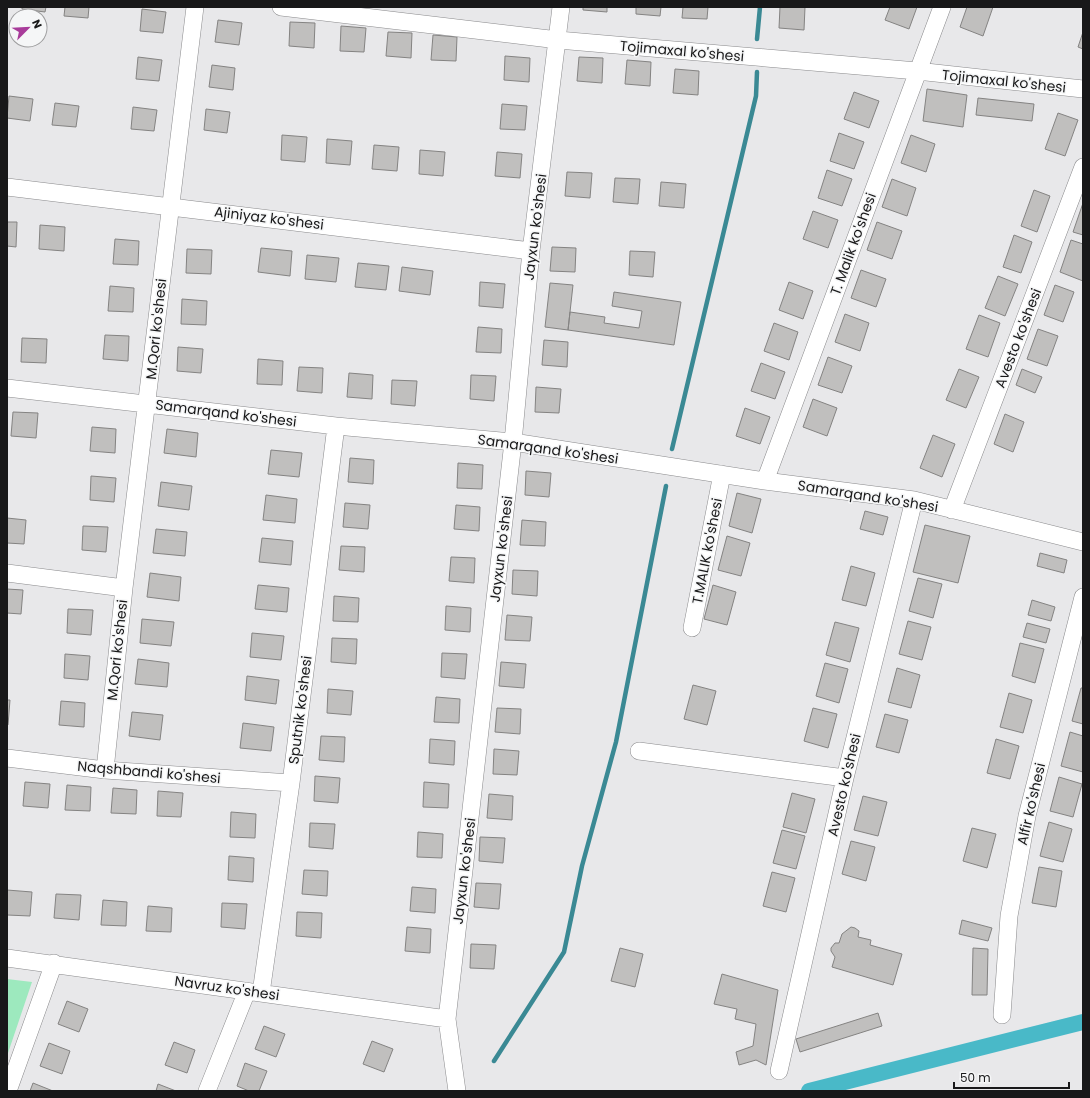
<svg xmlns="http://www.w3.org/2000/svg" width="1090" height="1098" font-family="Poppins,sans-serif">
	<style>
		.green { fill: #9de9be }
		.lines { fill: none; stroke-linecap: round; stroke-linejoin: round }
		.stream { stroke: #3a8994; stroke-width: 4.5 }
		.canal { stroke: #49b9c8; stroke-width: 16 }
		.building { fill: #c0bfbe; stroke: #848382 }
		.minor-casing { stroke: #8a8a8c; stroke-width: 18 }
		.minor { stroke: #fff; stroke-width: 17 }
		.labels { text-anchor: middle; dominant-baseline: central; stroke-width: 3; stroke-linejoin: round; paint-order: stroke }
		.street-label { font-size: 14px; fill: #181819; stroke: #f5f6f7 }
	</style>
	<rect width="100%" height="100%" fill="#e8e8ea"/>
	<!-- green -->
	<path class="green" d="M7,979L32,982L7,1056Z"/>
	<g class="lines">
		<!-- stream -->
		<path class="stream" d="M757,39L760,7
			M672,449L756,96L757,72
			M494,1061L564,952L582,866L616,742L666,486"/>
		<!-- canal -->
		<path class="canal" d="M809,1091L1083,1022"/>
	</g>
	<!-- building -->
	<path class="building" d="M22,7H46L45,12L22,9Z
		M65,7H89L88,18L64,16Z
		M583,7H607V12L583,10Z
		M636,7H661L660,16L636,14Z
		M683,7H708L707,19L682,18Z
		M780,7H805L804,30L779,28Z
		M890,7H917L909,29L885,20Z
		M967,7H993L983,36L960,27Z
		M142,9L166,12L163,33L140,31Z
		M218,20L242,23L239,45L215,42Z
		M290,22L315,23L314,48L289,46Z
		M341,26L366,28L364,52L340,51Z
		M388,32L412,33L411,58L386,56Z
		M1083,32V49L1078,47Z
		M433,35L457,37L456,61L431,60Z
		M505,56L530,58L529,82L504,80Z
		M138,57L162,60L159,81L136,79Z
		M579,57L603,58L602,83L577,81Z
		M627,60L651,62L650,86L625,84Z
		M212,65L235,68L233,90L209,87Z
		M675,69L699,71L698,95L673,93Z
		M927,89L967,95L963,127L923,121Z
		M854,92L879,101L869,128L844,119Z
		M9,96L33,99L30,121L7,118Z
		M978,98L1034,104L1032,121L976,115Z
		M55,103L79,106L76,127L52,125Z
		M502,104L527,106L525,130L500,129Z
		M133,107L157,110L154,131L131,129Z
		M206,109L230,112L227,133L204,130Z
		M1058,113L1078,120L1065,156L1045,149Z
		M839,133L864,142L854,169L830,161Z
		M282,135L307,137L305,162L281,160Z
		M911,135L935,144L926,172L901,163Z
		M327,139L352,141L350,165L326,163Z
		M374,145L399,147L397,171L372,169Z
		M420,150L445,152L443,176L419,174Z
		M497,152L522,154L520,178L495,176Z
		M827,170L852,179L842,206L818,198Z
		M567,172L592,173L590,198L565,196Z
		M615,178L640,179L638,204L613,202Z
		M892,179L916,188L907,216L882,207Z
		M661,182L686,184L684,208L659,206Z
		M1034,190L1050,196L1037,232L1021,226Z
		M1083,203V235L1073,232Z
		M813,211L838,220L828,248L803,239Z
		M7,222H17L16,247L7,246Z
		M877,222L902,231L892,259L867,250Z
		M40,225L65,227L64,251L39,249Z
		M1014,235L1032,242L1021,273L1003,267Z
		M115,239L139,241L138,265L113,264Z
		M1071,240L1083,244V281L1060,272Z
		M552,247L576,248L575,272L550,271Z
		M261,248L292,251L290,276L258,272Z
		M187,249L212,250L211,274L186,273Z
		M630,251L655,252L653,277L629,275Z
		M307,255L339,258L336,282L305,279Z
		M358,263L389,266L386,290L355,287Z
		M402,267L433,271L430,295L399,291Z
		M861,270L886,279L876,307L851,298Z
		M998,276L1018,284L1005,316L985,308Z
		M480,282L505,284L503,308L479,306Z
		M789,282L813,291L803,319L779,310Z
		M550,283L573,285L568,330L545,327Z
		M1055,285L1074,292L1063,322L1044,315Z
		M110,286L134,288L133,312L108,311Z
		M614,292L681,302L674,345L568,330L570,312L605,317L604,323L639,328L642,311L612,306Z
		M182,299L207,301L206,325L181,324Z
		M845,314L869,323L860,351L835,342Z
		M979,315L1000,323L988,357L966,349Z
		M774,323L798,332L789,360L764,351Z
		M478,327L502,329L501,353L476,352Z
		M1038,329L1058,336L1047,366L1027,359Z
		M105,335L129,336L128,361L103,359Z
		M22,338L47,339L46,363L21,362Z
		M544,340L568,342L567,367L542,365Z
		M178,347L203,349L201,373L177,371Z
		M828,357L852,366L842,393L818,385Z
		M258,359L283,361L282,385L257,384Z
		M761,363L785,372L775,399L751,391Z
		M299,367L323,368L322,393L297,391Z
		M959,369L979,377L966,408L946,400Z
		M1022,369L1042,377L1035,393L1016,385Z
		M349,373L373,375L372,399L347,397Z
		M471,375L496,376L494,401L470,399Z
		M392,380L417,381L415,406L391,404Z
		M536,387L561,389L559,413L535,412Z
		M813,399L837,408L827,436L803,427Z
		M745,408L770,417L760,444L736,436Z
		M13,412L38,413L36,438L11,436Z
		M1005,414L1024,422L1013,452L994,444Z
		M92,427L116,429L115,453L90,451Z
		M167,429L198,433L196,457L164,453Z
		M933,435L955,444L942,477L920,468Z
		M271,450L302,453L299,477L268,474Z
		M350,458L374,460L373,484L348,482Z
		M458,463L483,465L482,489L457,488Z
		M526,471L551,473L549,497L525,495Z
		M91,476L116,478L114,502L90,500Z
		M161,482L192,486L189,510L158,506Z
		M737,493L761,499L752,533L729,526Z
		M266,495L297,499L295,523L263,520Z
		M345,503L370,505L368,529L343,527Z
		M456,505L480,507L479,531L454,529Z
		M865,511L888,517L883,535L860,529Z
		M7,518L26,520L24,544L7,543Z
		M522,520L546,522L545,546L520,545Z
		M925,525L970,536L958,583L913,572Z
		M83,526L108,527L106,552L82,550Z
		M156,529L187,532L185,556L153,553Z
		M727,536L750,543L741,576L718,570Z
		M262,538L293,541L291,565L259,562Z
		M341,546L365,547L364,572L339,570Z
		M1040,553L1067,560L1064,573L1037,566Z
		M451,557L475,558L474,583L449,581Z
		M851,566L875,573L866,606L842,600Z
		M513,570L538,571L537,596L512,594Z
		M150,573L181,577L179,601L147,597Z
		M918,578L942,584L933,618L909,611Z
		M258,585L289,588L287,612L255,609Z
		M713,585L736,592L727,625L704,619Z
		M7,589L23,590L21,614L7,613Z
		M334,596L359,598L358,622L333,621Z
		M1032,600L1055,607L1051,621L1028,615Z
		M446,606L471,608L470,632L445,630Z
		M68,609L93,610L91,635L67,633Z
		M507,615L532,617L530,641L505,640Z
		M142,619L174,622L171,646L140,643Z
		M908,621L931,627L922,660L899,654Z
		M835,622L859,628L850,662L826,655Z
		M1027,623L1050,629L1046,643L1023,637Z
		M252,633L284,636L281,660L250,657Z
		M332,638L357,639L356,664L331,662Z
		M1020,643L1044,649L1035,683L1012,676Z
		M442,653L467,654L465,679L441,677Z
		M65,654L90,656L88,680L64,678Z
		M138,659L169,663L167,687L135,684Z
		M501,662L526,664L524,688L499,686Z
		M825,663L848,669L839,703L816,696Z
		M897,668L920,675L911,708L888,702Z
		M247,676L279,680L276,704L245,700Z
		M693,685L716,691L707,725L684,719Z
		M1081,688H1083V724L1072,721Z
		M328,689L353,691L351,715L327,713Z
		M1009,693L1032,700L1023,733L1000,727Z
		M436,697L460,699L459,723L434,722Z
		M7,700H10L8,725L7,724Z
		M61,701L85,703L84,727L59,725Z
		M497,708L521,709L520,734L495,732Z
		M813,708L837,714L828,748L804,741Z
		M132,712L163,715L160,740L129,736Z
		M885,714L908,720L899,753L876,747Z
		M243,723L274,727L271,751L240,748Z
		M1070,732L1083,736V772L1061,766Z
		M321,736L345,737L344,762L319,760Z
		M430,739L455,741L454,765L429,763Z
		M996,739L1019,746L1010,779L987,773Z
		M494,749L519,751L517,775L493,774Z
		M315,776L340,778L338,803L314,801Z
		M1059,777L1082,784L1073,817L1050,811Z
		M25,782L50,784L48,808L23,806Z
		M424,782L449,784L448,808L423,807Z
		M67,785L91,787L90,811L65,810Z
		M113,788L137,790L136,814L111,813Z
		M158,791L183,793L181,817L157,816Z
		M792,793L815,799L806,833L783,827Z
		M489,794L513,796L512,820L487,818Z
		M863,796L887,802L878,836L854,830Z
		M231,812L256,814L255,838L230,837Z
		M1049,822L1072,829L1063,862L1040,856Z
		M310,823L335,824L333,849L309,847Z
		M972,828L996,834L987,868L963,861Z
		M782,830L805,836L796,869L773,863Z
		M418,832L443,834L442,858L417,857Z
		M480,837L505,838L503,863L479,861Z
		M851,841L875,847L866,881L842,874Z
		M229,856L254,858L253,882L228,880Z
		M1039,867L1062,871L1056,907L1032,903Z
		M304,870L328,871L327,896L302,894Z
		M772,872L795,878L786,912L763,906Z
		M476,883L501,884L499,909L474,907Z
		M412,887L436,889L435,913L410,911Z
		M7,890L32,892L30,916L7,915Z
		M56,894L81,895L79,920L54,918Z
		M103,900L127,902L126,926L101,925Z
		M222,903L247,904L245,929L221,927Z
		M148,906L172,908L171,932L146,931Z
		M297,912L322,913L321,938L296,936Z
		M962,920L992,928L988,941L959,934Z
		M407,927L431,929L430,953L405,951Z
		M851,927L855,928L859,931L858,937L871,940L870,945L902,954L893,985L832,967L835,957L831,951V948L835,943H839L842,934Z
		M471,944L496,945L494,969L470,968Z
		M620,948L643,954L635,987L611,981Z
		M973,948L988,949L987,995H972Z
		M722,974L778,990L766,1065L756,1060L739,1065L736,1052L753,1046L756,1024L735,1019L737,1009L714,1004Z
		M67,1001L88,1009L79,1032L58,1024Z
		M878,1013L882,1026L800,1052L796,1039Z
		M264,1026L285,1034L276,1057L255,1049Z
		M372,1041L393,1049L384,1072L363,1064Z
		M174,1042L195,1050L187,1073L165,1065Z
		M49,1043L70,1051L62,1074L40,1066Z
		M245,1063L267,1071L259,1091H249L237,1086Z
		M33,1083L53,1091H30Z
		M158,1084L176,1091H156Z"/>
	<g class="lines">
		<defs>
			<path id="minor" d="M281,7L558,40L917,71L1083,89
				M7,187L531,251
				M7,388L336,426L513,442L765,481L914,500L1083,542
				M765,481L942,7
				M952,510L1083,167
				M7,573L124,588
				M692,628L722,474
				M639,751L845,778
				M7,758L105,770L291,783
				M105,770L124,588L195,7
				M7,958L447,1019
				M261,993L291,783L336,426
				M1002,1015L1009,916L1027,816L1083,597
				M779,1071L845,778L914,500
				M8,1091L54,963
				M207,1091L247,991
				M457,1091L447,1019L513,442L531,251L561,7"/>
		</defs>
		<!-- minor casing -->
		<use href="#minor" class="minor-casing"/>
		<!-- minor -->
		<use href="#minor" class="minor"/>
	</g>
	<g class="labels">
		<!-- street labels -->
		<g class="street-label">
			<text transform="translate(682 51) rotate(5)">Tojimaxal ko'shesi</text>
			<text transform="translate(1004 81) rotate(6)">Tojimaxal ko'shesi</text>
			<text transform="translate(269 218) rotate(7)">Ajiniyaz ko'shesi</text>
			<text transform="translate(535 227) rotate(-83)">Jayxun ko'shesi</text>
			<text transform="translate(853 244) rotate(-70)">T. Malik ko'shesi</text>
			<text transform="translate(156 329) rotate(-84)">M.Qori ko'shesi</text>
			<text transform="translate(1018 338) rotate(-69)">Avesto ko'shesi</text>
			<text transform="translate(226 413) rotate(7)">Samarqand ko'shesi</text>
			<text transform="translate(548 449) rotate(8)">Samarqand ko'shesi</text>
			<text transform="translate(868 496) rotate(9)">Samarqand ko'shesi</text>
			<text transform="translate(501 549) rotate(-83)">Jayxun ko'shesi</text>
			<text transform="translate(707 551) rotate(-79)">T.MALIK ko'shesi</text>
			<text transform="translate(117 650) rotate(-84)">M.Qori ko'shesi</text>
			<text transform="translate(300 710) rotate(-83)">Sputnik ko'shesi</text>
			<text transform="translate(149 772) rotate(5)">Naqshbandi ko'shesi</text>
			<text transform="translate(844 785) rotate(-77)">Avesto ko'shesi</text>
			<text transform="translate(1031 804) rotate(-77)">Alfir ko'shesi</text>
			<text transform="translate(464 871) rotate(-83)">Jayxun ko'shesi</text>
			<text transform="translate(227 988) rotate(8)">Navruz ko'shesi</text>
		</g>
	</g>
	<!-- border -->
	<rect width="1090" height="1098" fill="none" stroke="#181819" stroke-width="16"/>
	<!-- north arrow -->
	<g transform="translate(28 28) rotate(66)"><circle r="19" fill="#f5f6f7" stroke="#9d9d9e"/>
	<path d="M0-3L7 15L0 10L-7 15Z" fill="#a83b9a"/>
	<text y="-6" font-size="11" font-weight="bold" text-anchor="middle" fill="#181819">N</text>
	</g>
	<!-- scale -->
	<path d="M954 1082v6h115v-6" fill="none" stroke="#181819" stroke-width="2"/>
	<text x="960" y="1082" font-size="12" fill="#181819" stroke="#f5f6f7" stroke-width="3" paint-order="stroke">50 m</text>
</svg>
